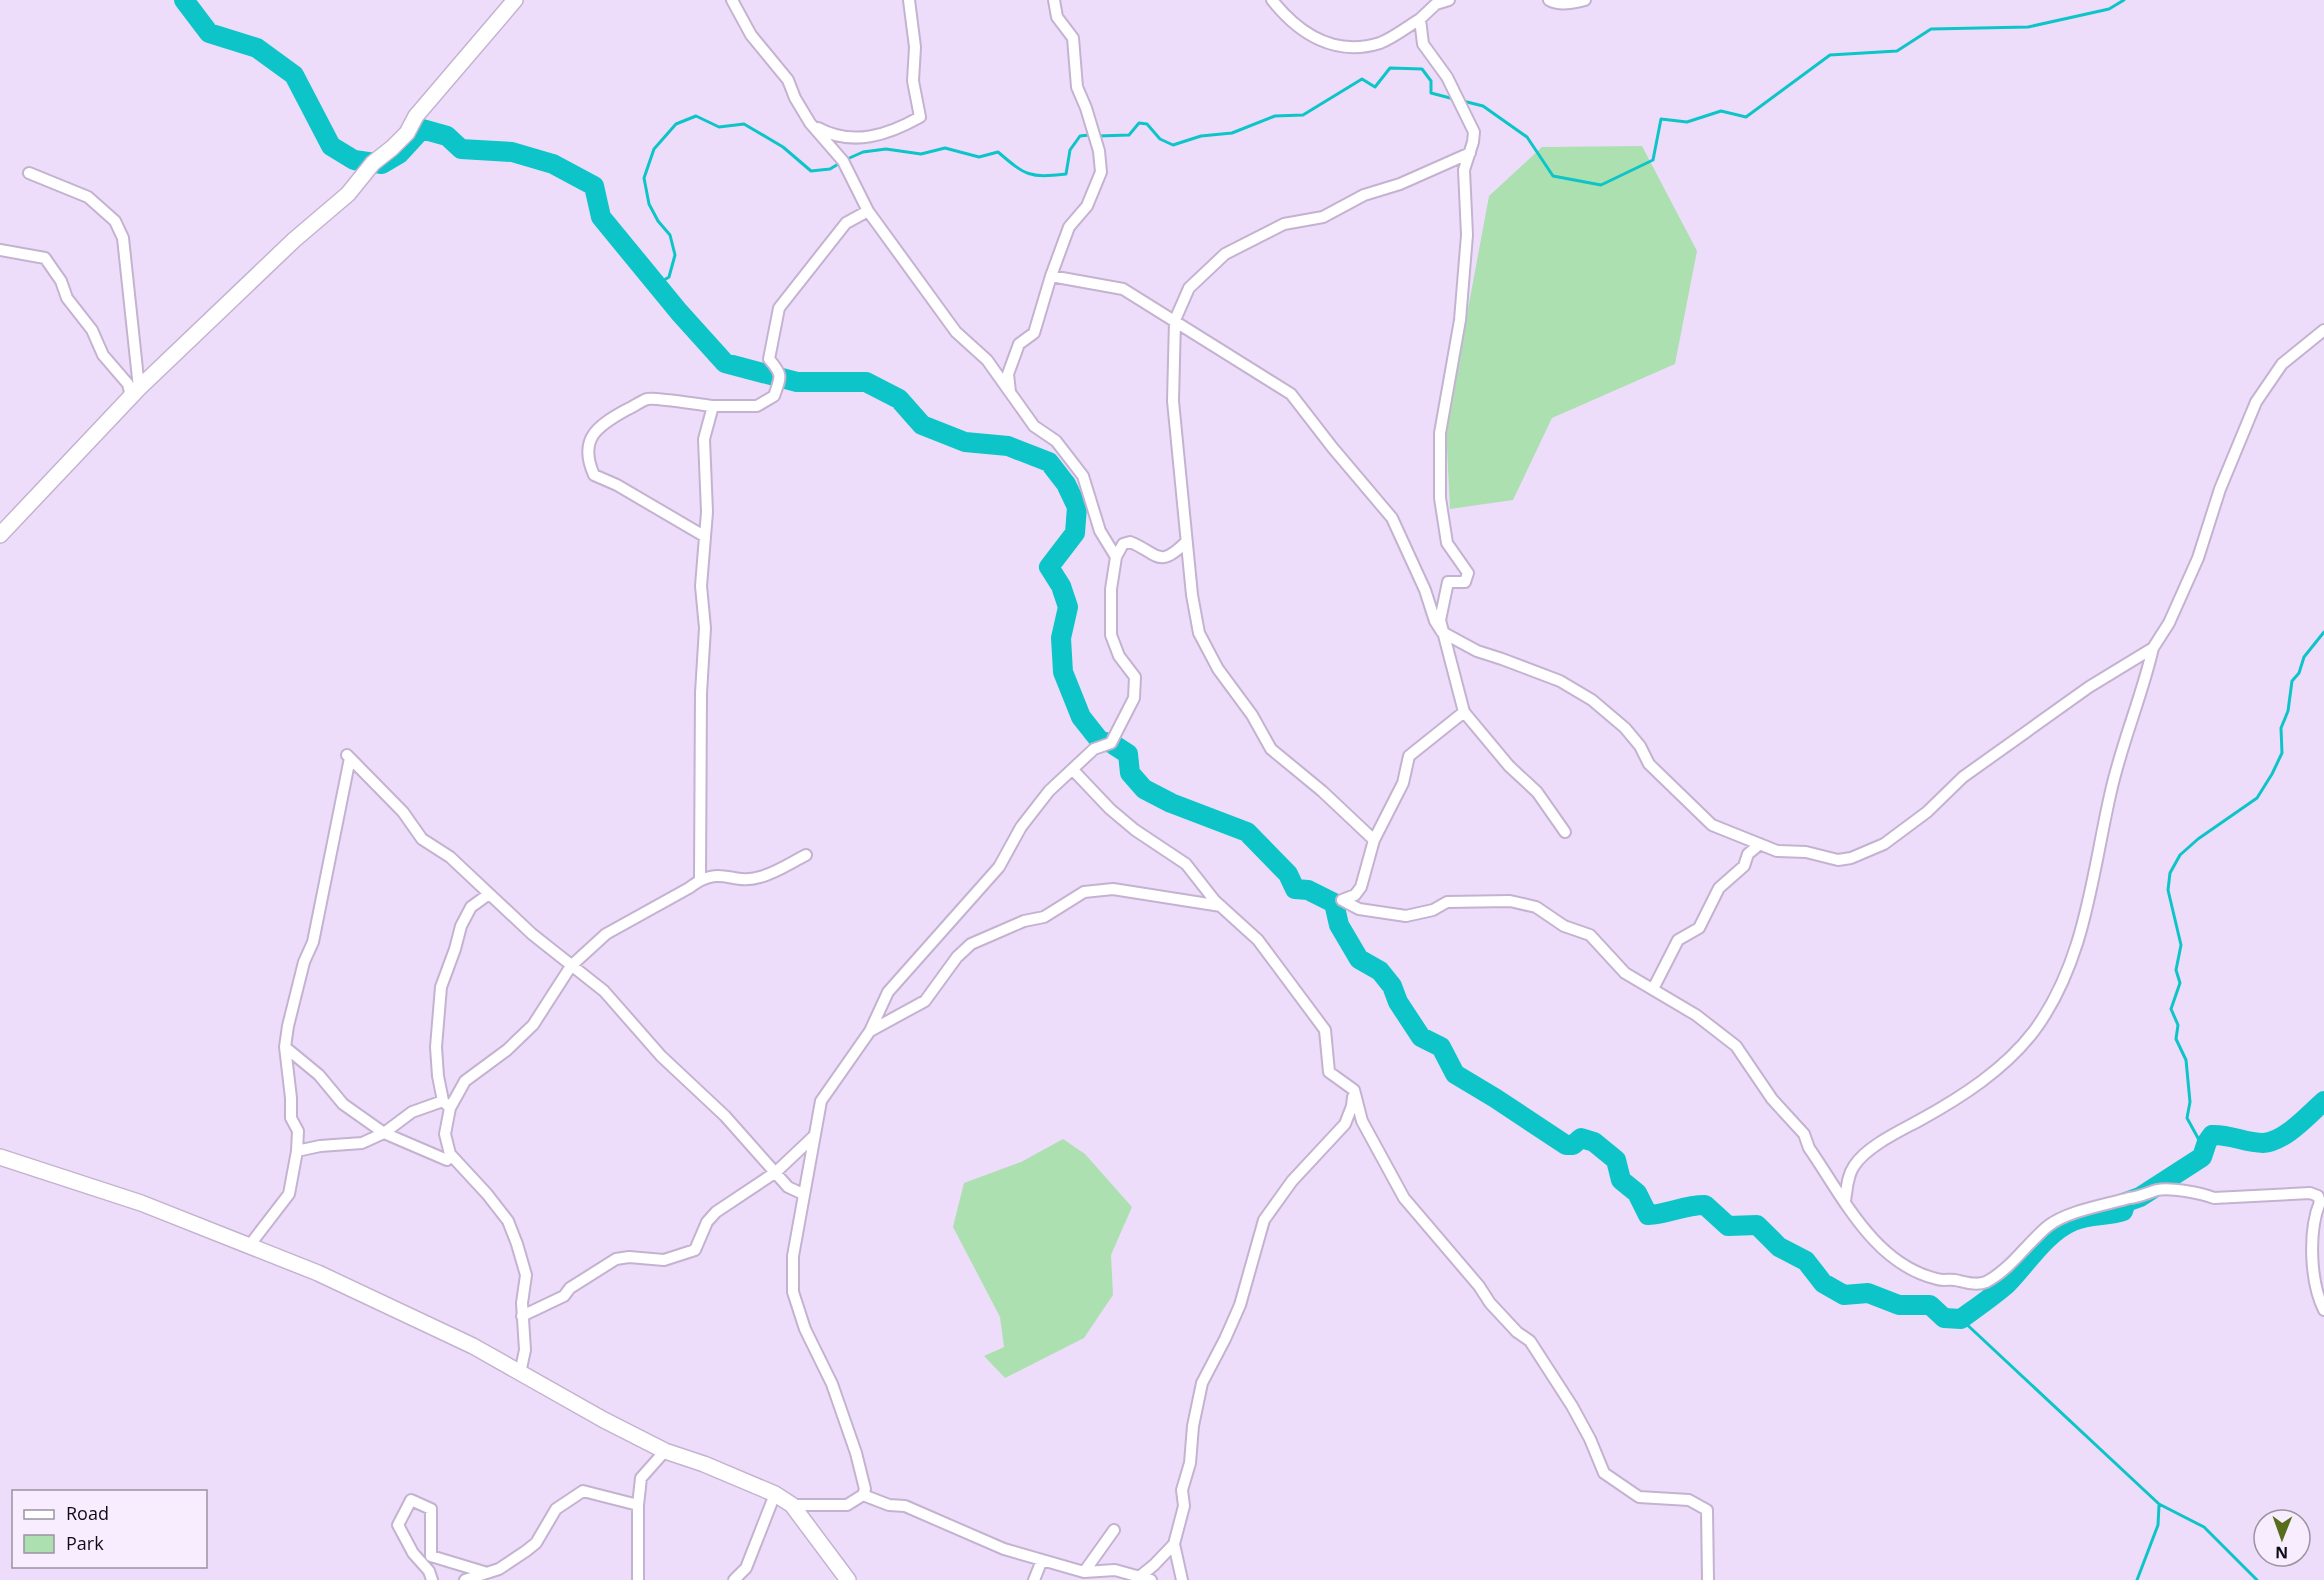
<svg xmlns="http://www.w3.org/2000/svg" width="2324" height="1580" font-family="'Open Sans',sans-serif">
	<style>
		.green { fill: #ade0b1 }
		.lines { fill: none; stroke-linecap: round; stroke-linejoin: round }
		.stream { stroke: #0dc5c8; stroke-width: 3 }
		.river { stroke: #0dc5c8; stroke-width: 20 }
		.street-casing { stroke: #c3b3d0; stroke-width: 14 }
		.secondary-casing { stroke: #c3b3d0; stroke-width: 18 }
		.street { stroke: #fff; stroke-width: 10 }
		.secondary { stroke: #fff; stroke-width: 15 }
	</style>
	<rect width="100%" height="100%" fill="#eeddfa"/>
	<!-- green -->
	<path class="green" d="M1642,146L1697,251L1675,364L1552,418L1513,500L1450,509L1446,427L1489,196L1542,147Z
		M1063,1139L1085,1154L1132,1207L1111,1255L1113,1295L1084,1338L1005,1378L984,1356L1004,1347L1000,1317L953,1227L964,1183L1021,1162Z"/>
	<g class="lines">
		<!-- stream -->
		<path class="stream" d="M1463,101L1483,106L1527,137L1553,176L1601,185L1653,160L1661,119L1687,122L1721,111L1746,117L1830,55L1897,51L1931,29L2028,27L2109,9L2124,0
			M1098,136L1129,135L1139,123L1147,124L1160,139L1173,145L1201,136L1232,133L1275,116L1303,115L1362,79L1375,87L1390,68L1422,69L1431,81V93L1454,99
			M845,160L863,152L886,149L921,154L945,148L979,157L998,152C1026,176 1029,178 1066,174L1070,150L1080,136L1089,135
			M656,285L669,277L675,255L670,235L658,221L649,204L644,178L654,149L676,124L696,116L719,127L744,124L783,147L811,171L830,169L840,163
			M2204,1149L2187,1118L2190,1102L2186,1060L2176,1039L2178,1025L2171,1009L2180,983L2176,970L2181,945L2168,890L2170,873L2180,855L2198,839L2257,798L2272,774L2282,753L2281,728L2288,711L2292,681L2299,673L2304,657L2324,632
			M1961,1319L2159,1504L2204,1527L2257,1580
			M2137,1580L2158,1525L2159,1505"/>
		<!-- river -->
		<path class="river" d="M184,0L209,33L257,48L294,75L331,146L354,160L382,164L399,154L422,129L447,136L461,149L512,152L553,164L594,186L601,217L679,312L725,363L797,382H866L899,399L922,425L965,442L1008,446L1049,462L1066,484L1077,507L1075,533L1049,567L1061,586L1068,607L1061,638L1063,672L1081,717L1100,741L1111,743L1128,754L1130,773L1144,789L1171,803L1247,832L1288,874L1295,889L1308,890L1334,903L1339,925L1359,959L1380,971L1392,986L1398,1002L1421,1037L1441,1047L1455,1074L1495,1098L1566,1145H1573L1581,1138L1594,1142L1616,1160L1621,1180L1637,1193L1648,1215C1669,1214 1683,1205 1705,1205L1728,1226L1757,1225L1779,1247L1806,1261L1823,1283L1844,1295L1868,1293L1899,1305H1930L1944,1318L1961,1319C1976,1308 1992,1297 2006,1285C2027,1264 2045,1233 2073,1221C2089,1214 2109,1216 2123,1211L2126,1202L2140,1197L2202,1157L2207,1142L2212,1135C2230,1134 2245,1143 2263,1143C2285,1142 2309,1114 2324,1101"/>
		<defs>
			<path id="street" d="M732,0L751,35L788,80L795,98L810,123L843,161L868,211L956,332L987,360L1034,426L1056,441L1083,476L1100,531L1116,557L1111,589V635L1119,656L1135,677L1134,698L1111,743L1094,749L1049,791L1021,827L999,867L888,992L870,1031
				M1272,0C1299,34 1335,57 1380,43C1393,38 1407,27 1420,19
				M1449,0L1436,4L1420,19L1423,44L1447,77L1474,132L1473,142L1464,170L1467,235L1460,320L1440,433V498L1447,543L1468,573L1465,582H1448L1440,620L1464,712L1509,766L1537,792L1565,832
				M1549,0C1560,6 1573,3 1585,0
				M818,128C853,147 888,135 920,117L913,81L915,47L909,0
				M29,173L88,197L115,221L123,238L139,388
				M0,250L45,258L61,281L67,298L92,330L103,355L128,384L131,397
				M1051,276L1069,227L1087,206L1101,172L1099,151L1086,108L1077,87L1073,38L1057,17L1054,0
				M1010,392L1008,374L1019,344L1034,333L1051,276L1123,289L1291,394L1332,447L1392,518L1425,590L1435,621L1442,632L1477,651L1502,659L1560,681L1592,700L1625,728L1640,746L1649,764L1712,825L1777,851L1806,852L1838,860L1851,858L1884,844L1927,812L1963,777L2089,687L2153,648L2169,623L2198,558L2220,489L2256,402L2282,364L2324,330
				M704,536L617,485L594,475C578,439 597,426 626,410C633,407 641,401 647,399C657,397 700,405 713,406
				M1116,557L1123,544L1130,542C1158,553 1158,570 1186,542
				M1464,712L1409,756L1403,783L1374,840L1361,887L1355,895L1342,900L1359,909L1406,916L1433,910L1447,902L1510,901L1536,907L1564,926L1590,935L1625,973L1696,1015L1736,1046L1772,1099L1804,1134L1809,1148C1843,1197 1874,1264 1937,1279C1943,1281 1949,1279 1955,1280C1965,1282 1976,1286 1986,1282C2011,1269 2027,1243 2048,1226C2067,1211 2105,1205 2129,1198C2140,1197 2147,1193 2157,1190C2170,1187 2201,1193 2214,1198L2310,1193L2318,1196L2320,1202C2308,1231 2310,1282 2324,1310
				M350,758L403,812L422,839L450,857L532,934L604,991L661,1056L725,1116L788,1187L803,1194
				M1073,770L1110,809L1135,830L1186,864L1215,901L1258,940L1325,1030L1329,1072L1354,1090L1362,1121L1404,1198L1479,1286L1490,1303L1517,1332L1530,1341L1572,1406L1590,1439L1604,1473L1639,1497L1689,1500L1707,1510L1708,1580
				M1374,840L1322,791L1271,749L1252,715L1218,669L1199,633L1192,595L1173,401L1175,320L1189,288L1225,254L1284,224L1323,217L1364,195L1400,184L1470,153
				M700,879L701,693L705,628L701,586L707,512L704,439L713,406H757L774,396C781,376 783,375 769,359L779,308L846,223L868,211
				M1653,989L1678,940L1699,928L1719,888L1744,866L1748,854L1760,844
				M285,1047L319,1075L343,1104L384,1133L362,1143L320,1146L297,1151
				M443,1101L412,1112L384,1133L447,1160
				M450,1108L443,1101L438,1076L436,1047L441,987L455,949L461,926L471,907L489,894
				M1845,1201C1847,1189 1847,1176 1854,1166C1867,1146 1900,1131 1920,1120C1962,1097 2005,1069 2034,1031C2086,961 2092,873 2111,791C2122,742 2142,696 2153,648
				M249,1246L289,1194L297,1151L298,1131L291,1118V1098L285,1047L288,1026L304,962L313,942L350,758L347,755
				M522,1316L564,1296L570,1288L616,1259L629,1257L664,1260L695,1250L707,1222L716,1212L776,1172L813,1137
				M520,1373L525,1350L522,1303L526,1275L517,1244L508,1221L487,1194L450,1154L445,1134L450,1108L465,1081L507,1050L533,1025L571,966L606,934L689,888C721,863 731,886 760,877C776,873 792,862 806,855
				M863,1495L889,1505L905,1506L1004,1549L1084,1572L1115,1570L1151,1580
				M792,1505H847L863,1495L865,1489L856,1453L832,1384L805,1329L793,1292V1256L821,1101L870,1031L925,1001L957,957L971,944L1024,921L1044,917L1084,892L1113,889L1221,906
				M1174,1544L1182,1580
				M1084,1572L1114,1530
				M1139,1577L1154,1565L1174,1544L1184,1506L1182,1490L1190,1463L1193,1426L1202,1383L1225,1339L1240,1305L1264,1220L1292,1181L1345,1124L1352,1106L1353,1097
				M432,1580L429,1571L413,1553L398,1525L411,1500L431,1509V1556L484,1572
				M465,1580L499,1569L526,1551L536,1543L556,1509L583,1491L638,1505
				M638,1580V1505L641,1478L665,1451
				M734,1580L746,1568L775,1494
				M1034,1580L1042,1560"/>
			<path id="secondary" d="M0,535L139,388L294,240L348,194L373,163L392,148L407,133L416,116L515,0
				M0,1157L141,1203L318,1273L473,1346L604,1420L665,1451L704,1464L775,1494L792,1505L848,1580"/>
		</defs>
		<!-- street casing -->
		<use href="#street" class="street-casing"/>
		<!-- secondary casing -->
		<use href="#secondary" class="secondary-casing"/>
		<!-- street -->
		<use href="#street" class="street"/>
		<!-- secondary -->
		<use href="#secondary" class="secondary"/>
	</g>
	<!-- legend -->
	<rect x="12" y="1490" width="195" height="78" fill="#f7edff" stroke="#9b93a1" stroke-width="1.5"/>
	<rect x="24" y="1510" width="30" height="9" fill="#ffffff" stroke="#9b93a1" stroke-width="1.5"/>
	<text x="66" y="1520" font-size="18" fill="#110b15">Road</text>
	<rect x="24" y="1535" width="30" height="18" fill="#ade0b1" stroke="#9b93a1" stroke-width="1.5"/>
	<text x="66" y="1550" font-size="18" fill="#110b15">Park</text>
	<!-- north arrow -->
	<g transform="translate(2282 1538) rotate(181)"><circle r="28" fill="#f7edff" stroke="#9b93a1" stroke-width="1.5"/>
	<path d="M0-4.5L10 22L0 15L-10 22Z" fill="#576d1c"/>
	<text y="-9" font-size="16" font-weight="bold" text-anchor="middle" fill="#110b15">N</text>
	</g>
</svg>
